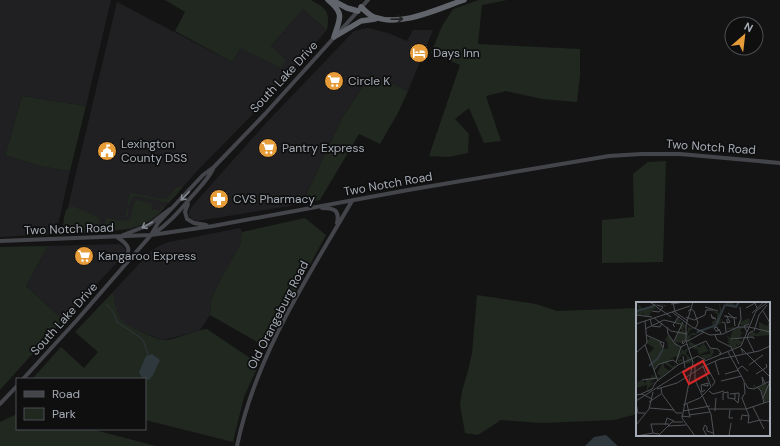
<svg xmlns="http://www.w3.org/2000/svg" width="780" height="446" font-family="'DM Sans',sans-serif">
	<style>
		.built { fill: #202022 }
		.green { fill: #202820 }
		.water { fill: #2e383d }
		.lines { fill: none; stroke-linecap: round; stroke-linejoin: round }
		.stream { stroke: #2e383d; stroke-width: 1 }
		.secondary { stroke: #43454a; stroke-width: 4 }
		.highway { stroke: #61656b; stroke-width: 5.5 }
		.oneway { stroke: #242427 }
		.oneway2 { stroke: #838890 }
		.labels { text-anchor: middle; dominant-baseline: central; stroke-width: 3.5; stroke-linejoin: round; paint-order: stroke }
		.poi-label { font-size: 12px; fill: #a6acb5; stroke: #0f0f10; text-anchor: start }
		.street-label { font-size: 12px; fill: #a6acb5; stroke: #0f0f10 }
		.inset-river { fill: none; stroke: #2e383d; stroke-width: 2 }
		.inset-road { fill: none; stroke: #4e5155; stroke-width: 1 }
		.view { fill: #d62828; fill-opacity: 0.15; stroke: #d62828; stroke-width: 2 }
		.inset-edge { fill: none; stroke: #a6acb5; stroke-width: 2 }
	</style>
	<rect width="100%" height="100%" fill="#141415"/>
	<!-- built -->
	<path class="built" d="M0,0H111L86,106L22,96L8,146L5,155L39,166L70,171L56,234L0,237Z
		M117,2L232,62L239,47L286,60L271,46L303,9L327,30L252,115L198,170L159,214L150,221L131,229L105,231L96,233L67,234L63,229L70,198Z
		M368,28L388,33L407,41L413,30H433L408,91L371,74L341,120L302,204L197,221L192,219L189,216V211L193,205L266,123L354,31Z
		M240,228L242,232L240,245L211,300L210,315L200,330L180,336L162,340L132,328L123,323L117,314L113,292L150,252L157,247L169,242Z
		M119,244L122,245L125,249L126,253L123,256L63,320L26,286L48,246Z"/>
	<!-- green -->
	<path class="green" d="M165,0H311C327,9 330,11 327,30L303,9L271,46L286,60L281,68L240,48L232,62L175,31L185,12Z
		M479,0H507L482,5L478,44L580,49V75L577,102L542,99L506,91L486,96L501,141L484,143L469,108L455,119L469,134L468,153L449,157L429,156L460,65L431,53L442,26L453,9Z
		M371,74L408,91L398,113L380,144L359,134L320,200L302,204L341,120Z
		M22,96L86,106L70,171L39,166L5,155L8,146Z
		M666,161L663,262L602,263V220L634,217L633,174L648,162Z
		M177,187H183L169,203L137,196L132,197L128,208V216L125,217L130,194L132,193L162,199L163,197L166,199Z
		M137,200L152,204L151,209L160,211L161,206L165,207C148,227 130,230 104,231V225L107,218L123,221L129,220C133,215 132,208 134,202Z
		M72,206L98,217L100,221L99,233H66C61,227 64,217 66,210Z
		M305,218L326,235L266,347L210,315L211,300L221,279L240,245L242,232Z
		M48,246L26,286L63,320L0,390V247Z
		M113,292C118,318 118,322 144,333C149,335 156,339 162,340C175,341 193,330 207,329L259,364L244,397L233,442L145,420V379H32L61,347L84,368L98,352L75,332Z
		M477,295L536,304L557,311L637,308V414L614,420L541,423L501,420L478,435L465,433L460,405L462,391L468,371L472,353Z
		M17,414V429H91L156,446H0V422Z"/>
	<!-- water -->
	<path class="water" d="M152,354L160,360L153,375L149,380C144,380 140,376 139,372L146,356Z
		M606,435L618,446H585L594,437Z"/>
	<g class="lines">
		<!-- stream -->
		<path class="stream" d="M106,304L113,312L117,322L141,338L144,342L148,355"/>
		<!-- secondary -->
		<path class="secondary" d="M188,204L185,212L187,219L194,223L206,225
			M322,208C334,208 340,210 337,223
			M153,234C170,223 181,209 194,194C201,186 208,179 213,169
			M123,235L149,225L170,209
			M117,237C131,246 130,249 125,264
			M0,241L151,235L213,226L408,190L609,156L641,154H680L780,163
			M23,379L77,320L151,235L158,223L203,175L214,167L265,114L368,0
			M0,404L17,386
			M237,446C255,357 307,278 352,201"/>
		<!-- highway -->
		<path class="highway" d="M328,0C345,14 340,18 334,37
			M332,0L347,8L358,11
			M361,7C365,11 369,15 374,17C402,27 437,9 464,0
			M334,37L361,21L375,19"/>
	</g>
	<!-- one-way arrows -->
	<defs><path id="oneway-shaft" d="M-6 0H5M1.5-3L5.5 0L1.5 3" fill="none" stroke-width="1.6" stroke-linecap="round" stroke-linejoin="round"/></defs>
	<use class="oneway" href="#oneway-shaft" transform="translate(397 19) rotate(-2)"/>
	<g class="oneway2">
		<use href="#oneway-shaft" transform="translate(185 196) rotate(134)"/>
		<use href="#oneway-shaft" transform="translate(147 225) rotate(151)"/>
	</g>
	<!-- icons -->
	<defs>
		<symbol id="hotel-disc" viewBox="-11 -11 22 22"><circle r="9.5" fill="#e79c3a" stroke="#0f0f10"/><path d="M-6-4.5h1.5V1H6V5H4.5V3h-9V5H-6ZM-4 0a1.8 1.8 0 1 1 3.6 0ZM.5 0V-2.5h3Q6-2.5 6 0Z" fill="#fff"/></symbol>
		<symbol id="supermarket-disc" viewBox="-11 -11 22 22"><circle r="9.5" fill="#e79c3a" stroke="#0f0f10"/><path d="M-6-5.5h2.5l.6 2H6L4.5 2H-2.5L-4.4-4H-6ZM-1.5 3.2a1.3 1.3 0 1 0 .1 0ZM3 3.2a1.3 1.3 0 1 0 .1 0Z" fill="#fff"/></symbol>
		<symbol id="civic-disc" viewBox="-11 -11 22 22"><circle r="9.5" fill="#e79c3a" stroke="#0f0f10"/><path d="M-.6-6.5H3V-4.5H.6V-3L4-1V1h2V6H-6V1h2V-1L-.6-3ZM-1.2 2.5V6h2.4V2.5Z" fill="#fff"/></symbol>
		<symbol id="pharmacy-disc" viewBox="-11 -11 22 22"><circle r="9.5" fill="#e79c3a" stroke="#0f0f10"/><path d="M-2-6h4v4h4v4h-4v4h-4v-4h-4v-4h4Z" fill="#fff"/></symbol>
	</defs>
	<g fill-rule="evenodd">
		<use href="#hotel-disc" x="408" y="42" width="22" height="22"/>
		<use href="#supermarket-disc" x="323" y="70" width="22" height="22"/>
		<use href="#supermarket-disc" x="257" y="137" width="22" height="22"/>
		<use href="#civic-disc" x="96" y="140" width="22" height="22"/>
		<use href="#pharmacy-disc" x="208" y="188" width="22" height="22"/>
		<use href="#supermarket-disc" x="73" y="245" width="22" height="22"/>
	</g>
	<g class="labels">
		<!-- poi labels -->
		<g class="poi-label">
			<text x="433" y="53">Days Inn</text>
			<text x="348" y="81">Circle K</text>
			<text x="121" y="144">Lexington<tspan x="121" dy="14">County DSS</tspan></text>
			<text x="282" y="148">Pantry Express</text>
			<text x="233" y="199">CVS Pharmacy</text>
			<text x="98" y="256">Kangaroo Express</text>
		</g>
		<!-- street labels -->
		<g class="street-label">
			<text transform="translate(284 77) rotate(-47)">South Lake Drive</text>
			<text transform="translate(711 147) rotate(4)">Two Notch Road</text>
			<text transform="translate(388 184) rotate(-10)">Two Notch Road</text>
			<text transform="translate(69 229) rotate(-2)">Two Notch Road</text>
			<text transform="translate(278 315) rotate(-63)">Old Orangeburg Road</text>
			<text transform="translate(64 319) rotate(-48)">South Lake Drive</text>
		</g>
	</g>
	<!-- overview -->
	<g transform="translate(636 302)">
		<rect width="134" height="134" fill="#141415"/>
		<path d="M0,0L6,6H13L17,3L15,1L30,3V5L22,2L18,6L26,8L17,7L13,14H8L7,10L6,14L0,13V8L3,6ZM83,0L86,9L88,2L94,0L100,3L101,0L102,3L99,4L89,3L84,17L87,18L84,19L86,21L77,25L76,20L81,17V12L75,8L84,11ZM42,16L50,24L47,27L49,30L52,29V25L58,27L54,28L51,35L56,31H59L60,32L61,28L64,29L60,33H55L53,39L45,38L47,44L44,40L40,41L42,45H45L44,46V52L46,45L47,49L53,45V39L65,46L63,41L67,44V40L72,48L77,46L78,50L75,55L68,58L65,53L74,52V48L63,53L61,47H58L57,44L53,45L50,51L57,60L50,62L51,54L46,52L42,58L46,57L47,60L44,59L43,62L40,54L31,60L37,65L40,61L39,65L35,69L36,66L28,61V65L34,69L22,78L21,76L25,74L21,72L26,61L25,60L18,67L12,52L18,46L11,41V38L14,37L13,35L24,40L26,46L32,47L31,38L28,40L32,33L38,40L43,29H47L44,27L45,20H40ZM113,16L114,21L107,24L104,22L102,25H107L104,29L109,32L105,31V36L96,37L98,39L100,37L108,40L102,44L100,41L101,45L96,47L92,43L94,41H91L93,39L90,32L94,36L97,27H92L90,26L102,25V21ZM134,18V33L112,35L116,29L121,32L125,28L123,26V20L131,24ZM19,71L21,76L13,81L20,80L12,86L13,89L20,85L13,90L11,89V83L0,86V81L5,78L10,81V76H15L16,72L18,75ZM130,81L131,84L134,81V97L128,101L126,91L121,85L117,86L118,81L119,84L124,85Z" fill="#202820"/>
		<path class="inset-river" d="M90,3L100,5L103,0M1,9L18,4M80,23L89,3M61,30L81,23M13,64L22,56L27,47"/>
		<path class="inset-road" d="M14,0L35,15M37,0L39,10L52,19M57,0L50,23V39L57,60L46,116L59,134M35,2L49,0M69,5L82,9M110,6L119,1L121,6M16,9L23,10L27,5L21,3M52,9L55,7L58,9L62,21L59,27M127,9L134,21M36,10L56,25L74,33L87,32L102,25H113M92,11L98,16L99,24M116,11L128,0M75,12L76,16L80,17L75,14M0,13L16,15M90,13L94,20L91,21V17M88,14L101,16M50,15L58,18L69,13L70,8H77M18,16L35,29L51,32M14,17L16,24L24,25L26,21M86,20L89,21L90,30M0,22L54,4M31,25L32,32L39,42L45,45L51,42M39,25L37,23L43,14M102,25L105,17L104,5M113,25L134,30M9,27L28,18L45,22M83,27V28L82,29H80L78,26L81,25L82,28H83L84,29L85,32M117,29L113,31L111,36L118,50M118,29L123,13L131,3M111,30L108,24L113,22M10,33L28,41L27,46L24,40M79,33L81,38L95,45L103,62M95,37L117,35L118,37M38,39L47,20M49,40L47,42L46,39H52L68,30M9,43L22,79M52,47L70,39L74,46L82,47L85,51L83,52M92,50L108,79L109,91L106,96L113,114L112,121L124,118L134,119M0,51L11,41L9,19M107,51L105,46L134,75M47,54L49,66M79,59L83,73M40,60L45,45M70,63L79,80L76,84M113,63L127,53M59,64V78L75,112L78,134M102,67L106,64L112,69M18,68L23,62L37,58L42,62M89,72L103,68M120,72L131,65L130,62M6,78L21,76M85,79L106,74M109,81L112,86L118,87L134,79M127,82L126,75L129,81M67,83L72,84V81L65,83L66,90L69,88M121,85L125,89L128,101M25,86L26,92L40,111H46M21,87L41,81L66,65L84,57L123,49L134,44M73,89L77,92L88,89M5,92L16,87L20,80L42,63L62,54L69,58M94,92L103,91V94M0,93L6,92L16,97M92,96L99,97V91M127,96L134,79M98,97L102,101L103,94M87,98V91L92,90V96M0,99L52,66L105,44L120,9L132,0M13,100L25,92M0,101L2,111H9M47,103L64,96L75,85L67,64M117,105L128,127M13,106L38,108M73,107H110L134,99M94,108L93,116H97M47,109L74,104M79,109L80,96M53,113L74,110M45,114L54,115L51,102M105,118L106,113L113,114M0,123L13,107L17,90M29,123L31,116L38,119M32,124L50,123M23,132L17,131L15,122H33M1,134L17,131M22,134L36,120H47M71,134L67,127L69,123L71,125V129L77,131M93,134L95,121"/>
		<path class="view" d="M67,59L73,71L53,82L47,70Z"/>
		<rect width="134" height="134" class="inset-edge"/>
	</g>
	<!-- legend -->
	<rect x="16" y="378" width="130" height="52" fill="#0f0f10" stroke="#4b4e52"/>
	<rect x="24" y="391" width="20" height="6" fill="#43454a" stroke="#4b4e52"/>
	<text x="52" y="398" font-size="12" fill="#a6acb5">Road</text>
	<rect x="24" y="408" width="20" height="12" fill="#202820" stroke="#4b4e52"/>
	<text x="52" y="418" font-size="12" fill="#a6acb5">Park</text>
	<!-- north arrow -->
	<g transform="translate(744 36) rotate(28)"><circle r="19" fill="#0f0f10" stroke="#4b4e52"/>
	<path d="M0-3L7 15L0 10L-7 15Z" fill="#e79c3a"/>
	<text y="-6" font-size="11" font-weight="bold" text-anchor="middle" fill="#a6acb5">N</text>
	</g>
</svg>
